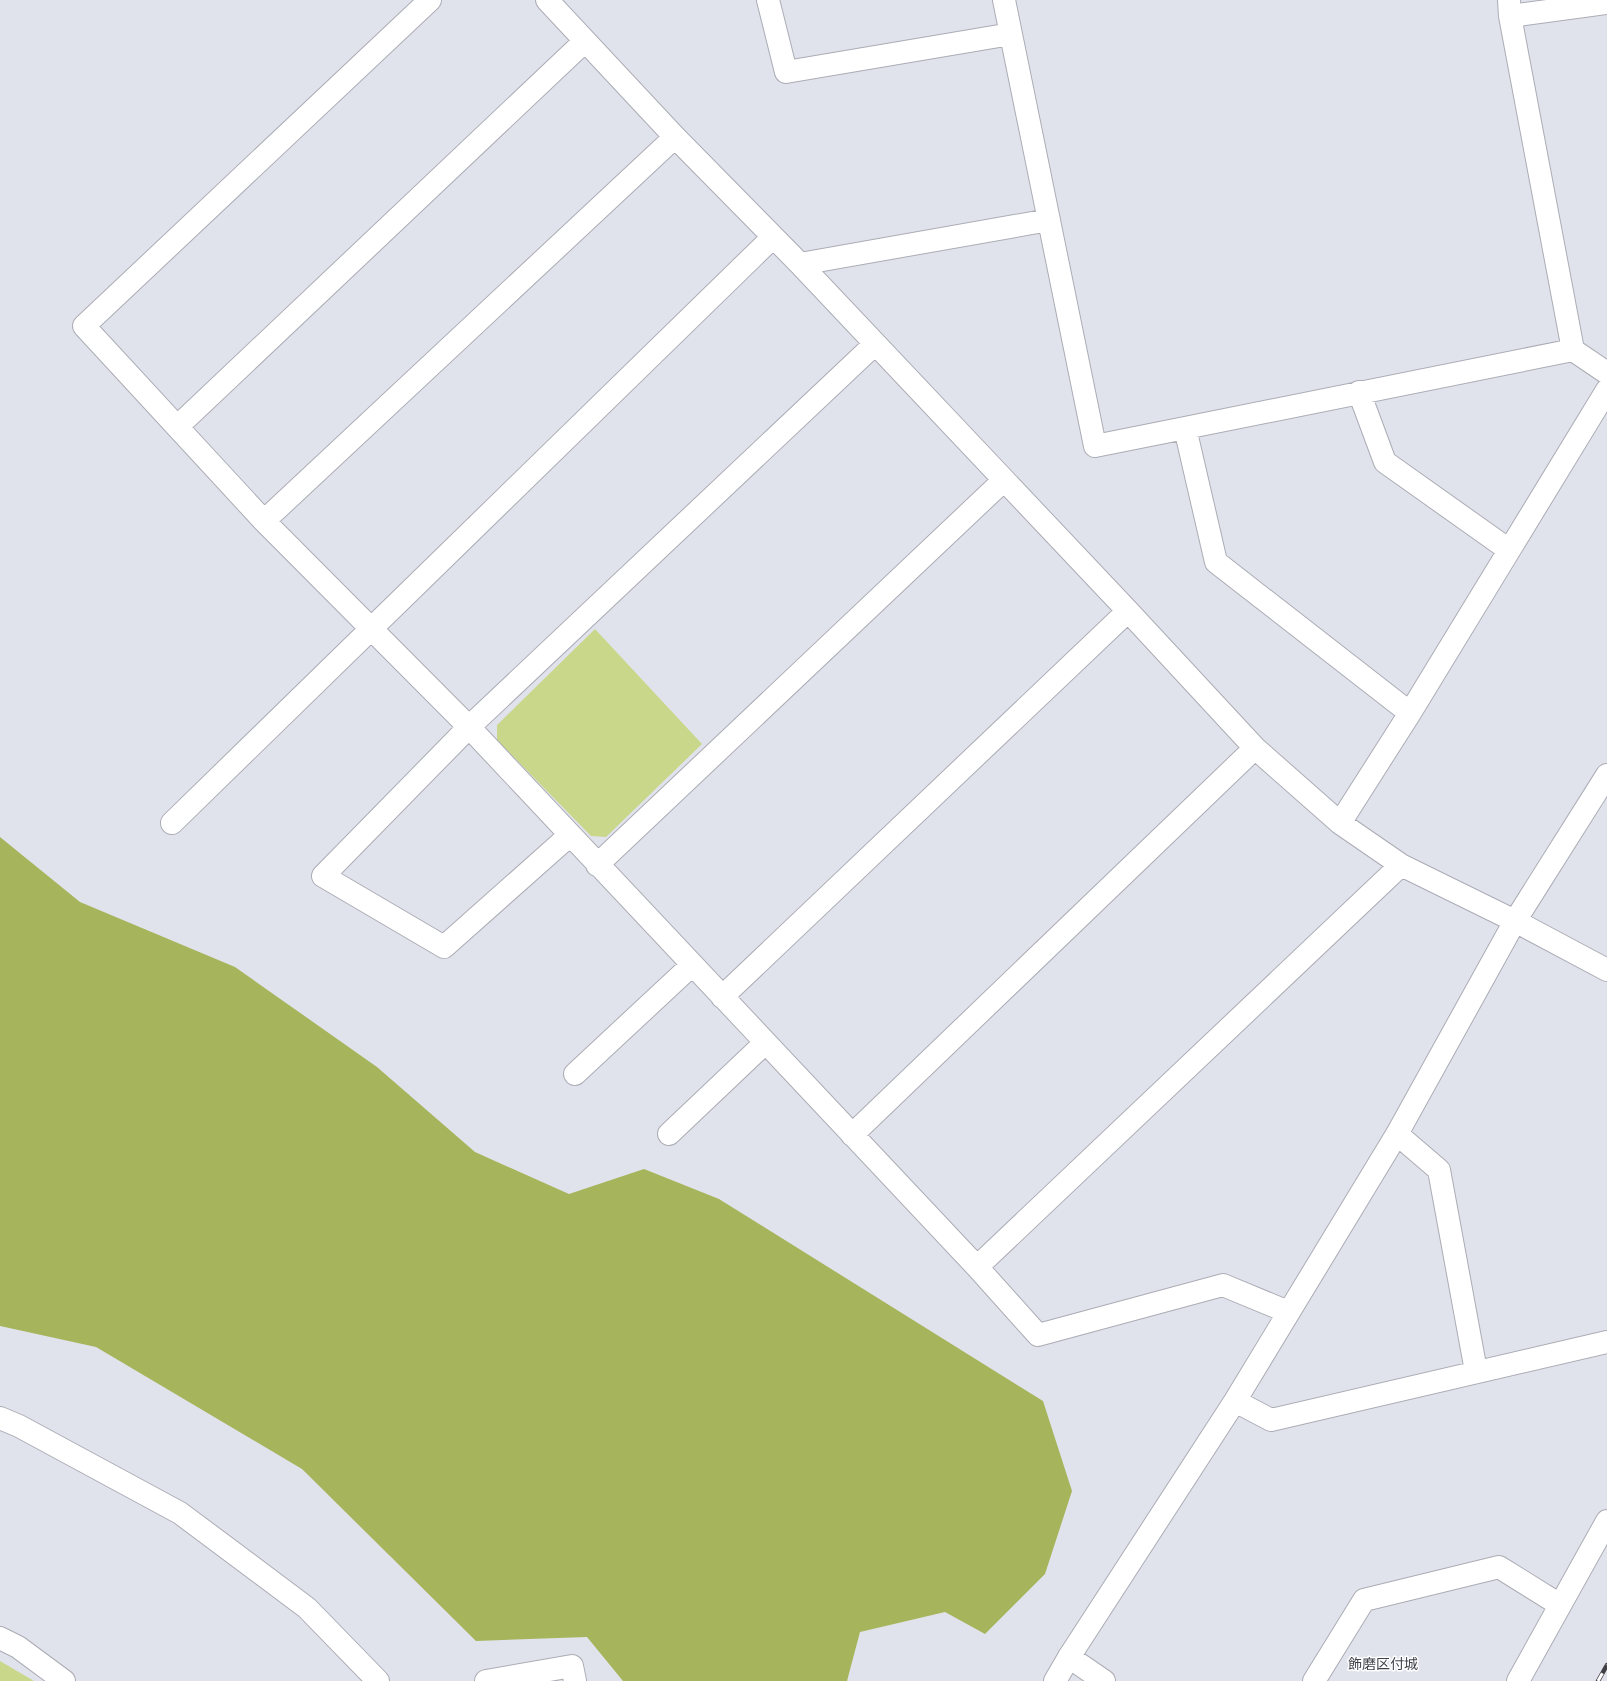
<svg xmlns="http://www.w3.org/2000/svg" width="1607" height="1681" font-family="Manrope,'Noto Sans JP',sans-serif">
	<style>
		.green { fill: #c9d78a }
		.forest { fill: #a6b55c }
		.lines { fill: none; stroke-linecap: round; stroke-linejoin: round }
		.minor-casing { stroke: #abacb5; stroke-width: 24 }
		.tertiary-casing { stroke: #abacb5; stroke-width: 24 }
		.minor { stroke: #fff; stroke-width: 22 }
		.tertiary { stroke: #fff; stroke-width: 22 }
		.rail-casing { stroke: #3f3f44; stroke-width: 4.5 }
		.rail { stroke: #fff; stroke-width: 3; stroke-dasharray: 9; stroke-linecap: butt }
		.labels { text-anchor: middle; dominant-baseline: central; stroke-width: 3; stroke-linejoin: round; paint-order: stroke }
		.quarter-label { font-size: 14px; fill: #41424a; stroke: #fff }
	</style>
	<rect width="100%" height="100%" fill="#e1e3ec"/>
	<!-- green -->
	<path class="green" d="M595,629L702,744L606,837L591,836L497,740V725Z
		M0,1661L34,1681H0Z"/>
	<!-- forest -->
	<path class="forest" d="M0,837L80,902L235,967L377,1067L475,1152L569,1194L644,1169L719,1199L1043,1401L1072,1491L1045,1574L985,1634L945,1612L860,1632L847,1681H623L587,1637L476,1641L302,1469L96,1347L0,1326Z"/>
	<g class="lines">
		<defs>
			<path id="minor" d="M430,0L84,326L264,521L469,727L977,1267L1038,1335L1223,1285L1288,1312
				M547,0L675,137L800,264L1128,611L1255,748L1340,823L1401,865L1515,921L1607,970
				M768,0L786,72L1011,34
				M1004,0L1095,446L1185,428L1216,562L1410,713
				M1509,0L1510,16L1573,350L1607,373
				M1510,16L1607,3
				M800,264L1049,220
				M1359,392L1385,462L1509,550
				M177,427L585,41
				M1185,428L1573,350
				M264,521L675,137
				M172,823L772,238
				M1340,823L1410,713L1607,390
				M570,835L444,947L323,876L469,727L875,344
				M597,865L1004,480
				M722,997L1128,611
				M575,1074L692,965
				M669,1134L765,1043
				M1397,1134L1439,1170L1476,1371
				M852,1135L1255,748
				M977,1267L1401,865
				M1235,1401L1271,1420L1607,1342
				M0,1418L19,1426L180,1513L307,1608L378,1681
				M0,1638L18,1647L64,1681
				M486,1681L572,1666L575,1681
				M1104,1681L1069,1657L1235,1401L1397,1134L1515,921L1607,775
				M1314,1681L1364,1600L1499,1567L1560,1605
				M1518,1681L1607,1521"/>
			<path id="tertiary" d="M1055,1681L1069,1657"/>
		</defs>
		<!-- minor casing -->
		<use href="#minor" class="minor-casing"/>
		<!-- tertiary casing -->
		<use href="#tertiary" class="tertiary-casing"/>
		<!-- minor -->
		<use href="#minor" class="minor"/>
		<!-- tertiary -->
		<use href="#tertiary" class="tertiary"/>
		<defs>
			<path id="rail" d="M1598,1681L1607,1665"/>
		</defs>
		<!-- rail casing -->
		<use href="#rail" class="rail-casing"/>
		<!-- rail -->
		<use href="#rail" class="rail"/>
	</g>
	<g class="labels">
		<!-- quarter labels -->
		<g class="quarter-label">
			<text x="1383" y="1663">飾磨区付城</text>
		</g>
	</g>
</svg>
